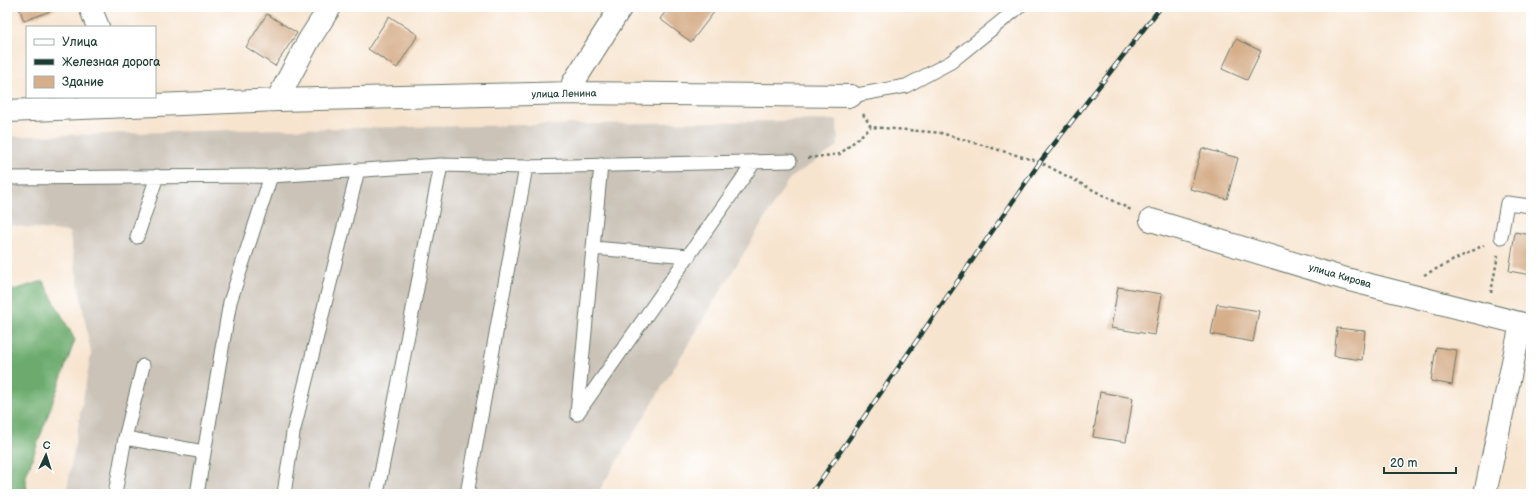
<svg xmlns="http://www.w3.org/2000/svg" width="1538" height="501" font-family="'Balsamiq Sans',sans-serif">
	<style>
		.industrial { fill: #cbc3b8 }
		.forest { fill: #6cab6d; stroke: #467450 }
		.building { fill: #d6ae8a }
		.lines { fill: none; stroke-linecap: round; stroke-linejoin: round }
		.service-casing { stroke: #6b776a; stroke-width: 15 }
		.minor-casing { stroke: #6b776a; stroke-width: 24 }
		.path { stroke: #6b776a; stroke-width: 2.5; stroke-dasharray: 3 3; stroke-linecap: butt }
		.service { stroke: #fff; stroke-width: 13 }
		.minor { stroke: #fff; stroke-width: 22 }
		.rail-casing { stroke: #1f3d34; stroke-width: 4.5 }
		.rail { stroke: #fff; stroke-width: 3; stroke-dasharray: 9; stroke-linecap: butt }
		.labels { text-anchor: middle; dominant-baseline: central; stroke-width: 3; stroke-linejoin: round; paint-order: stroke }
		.street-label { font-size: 10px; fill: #1f3d34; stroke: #fff }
	</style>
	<rect width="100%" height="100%" fill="#fff"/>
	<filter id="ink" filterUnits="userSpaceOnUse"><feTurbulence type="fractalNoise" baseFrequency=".025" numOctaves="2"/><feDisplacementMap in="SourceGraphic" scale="8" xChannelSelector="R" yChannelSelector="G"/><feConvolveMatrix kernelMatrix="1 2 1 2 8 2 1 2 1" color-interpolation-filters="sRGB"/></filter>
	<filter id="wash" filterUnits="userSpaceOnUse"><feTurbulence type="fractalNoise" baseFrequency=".012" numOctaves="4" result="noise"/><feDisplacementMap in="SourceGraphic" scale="16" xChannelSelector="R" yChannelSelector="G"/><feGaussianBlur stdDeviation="0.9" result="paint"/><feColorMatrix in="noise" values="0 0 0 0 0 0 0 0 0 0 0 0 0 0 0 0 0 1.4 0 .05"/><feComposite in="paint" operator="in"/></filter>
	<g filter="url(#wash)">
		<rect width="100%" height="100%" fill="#f7e4cf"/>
		<!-- industrial -->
		<path class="industrial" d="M837,120L838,146L789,179L597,494H66L91,354L69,232L7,225V137L231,130Z"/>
		<!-- forest -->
		<path class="forest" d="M43,281L75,340L26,476L27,494H7V292Z"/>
		<g id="blocks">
			<!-- building -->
			<path class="building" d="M19,7H61L24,21Z
				M669,7H710L715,11L691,42L660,19Z
				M267,14L297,33L275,66L246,47Z
				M389,16L418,35L397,68L368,49Z
				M1236,39L1261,51L1247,80L1222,69Z
				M1202,148L1238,158L1227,199L1190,189Z
				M1515,232L1531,235V275L1509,271Z
				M1118,287L1162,294L1155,335L1111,328Z
				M1217,304L1259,311L1253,342L1211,334Z
				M1337,328L1365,331L1362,360L1334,356Z
				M1436,347L1457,350L1452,385L1431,381Z
				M1100,392L1133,398L1126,442L1093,437Z"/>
		</g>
	</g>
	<g filter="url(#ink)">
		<use href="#blocks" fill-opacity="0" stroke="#6b776a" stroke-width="1"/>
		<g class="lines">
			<defs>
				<path id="service" d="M851,96L906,86L951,62L1019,7
					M7,178L271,176L441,165L526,167L790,161
					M137,237L157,176
					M1501,237L1507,203L1531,206
					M593,248L689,256
					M577,414L755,161
					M577,414L601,165
					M125,438L204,452
					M115,494L125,438L143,366
					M197,494L230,302L271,176
					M284,494L293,433L358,170
					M377,494L441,165
					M467,494L526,167"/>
				<path id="minor" d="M90,7L98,27
					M572,93L573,83L621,7
					M277,100L309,40L330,7
					M7,111L277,100L572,93L851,96
					M1151,220L1342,278L1531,326
					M1485,494L1521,324"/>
			</defs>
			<!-- service casing -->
			<use href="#service" class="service-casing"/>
			<!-- minor casing -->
			<use href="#minor" class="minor-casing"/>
			<!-- path -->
			<path class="path" d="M863,114L871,127L941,133L1040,162L1131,210
				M808,158L840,154L871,127
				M1424,275L1484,245
				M1491,293L1498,255"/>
			<!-- service -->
			<use href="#service" class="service"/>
			<!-- minor -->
			<use href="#minor" class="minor"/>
			<defs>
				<path id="rail" d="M811,494L1040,162L1161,7"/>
			</defs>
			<!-- rail casing -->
			<use href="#rail" class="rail-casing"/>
			<!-- rail -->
			<use href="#rail" class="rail"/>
		</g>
	</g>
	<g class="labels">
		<!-- street labels -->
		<g class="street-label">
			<text transform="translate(564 94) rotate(-1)">улица Ленина</text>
			<text transform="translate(1340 276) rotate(16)">улица Кирова</text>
		</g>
	</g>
	<!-- margin -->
	<rect width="1538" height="501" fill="none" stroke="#fff" stroke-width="24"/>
	<!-- legend -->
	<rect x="26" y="26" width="130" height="72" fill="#ffffff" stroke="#a5b1ae"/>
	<rect x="34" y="39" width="20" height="6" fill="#ffffff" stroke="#a5b1ae"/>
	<text x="62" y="46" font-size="12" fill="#1f3d34">Улица</text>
	<rect x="34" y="59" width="20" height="6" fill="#1f3d34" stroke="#a5b1ae"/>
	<text x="62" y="66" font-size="12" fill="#1f3d34">Железная дорога</text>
	<rect x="34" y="76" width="20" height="12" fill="#d6ae8a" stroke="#a5b1ae"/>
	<text x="62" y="86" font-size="12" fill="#1f3d34">Здание</text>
	<!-- north arrow -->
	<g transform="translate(46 455) rotate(4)" stroke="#ffffff" stroke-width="3" paint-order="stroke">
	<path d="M0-3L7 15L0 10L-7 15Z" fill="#1f3d34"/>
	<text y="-6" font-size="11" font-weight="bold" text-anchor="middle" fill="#1f3d34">С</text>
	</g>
	<!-- scale -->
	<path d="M1384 467v6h72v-6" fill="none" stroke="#1f3d34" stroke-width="2"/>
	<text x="1390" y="467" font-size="12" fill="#1f3d34" stroke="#ffffff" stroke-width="3" paint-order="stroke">20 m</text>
</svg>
